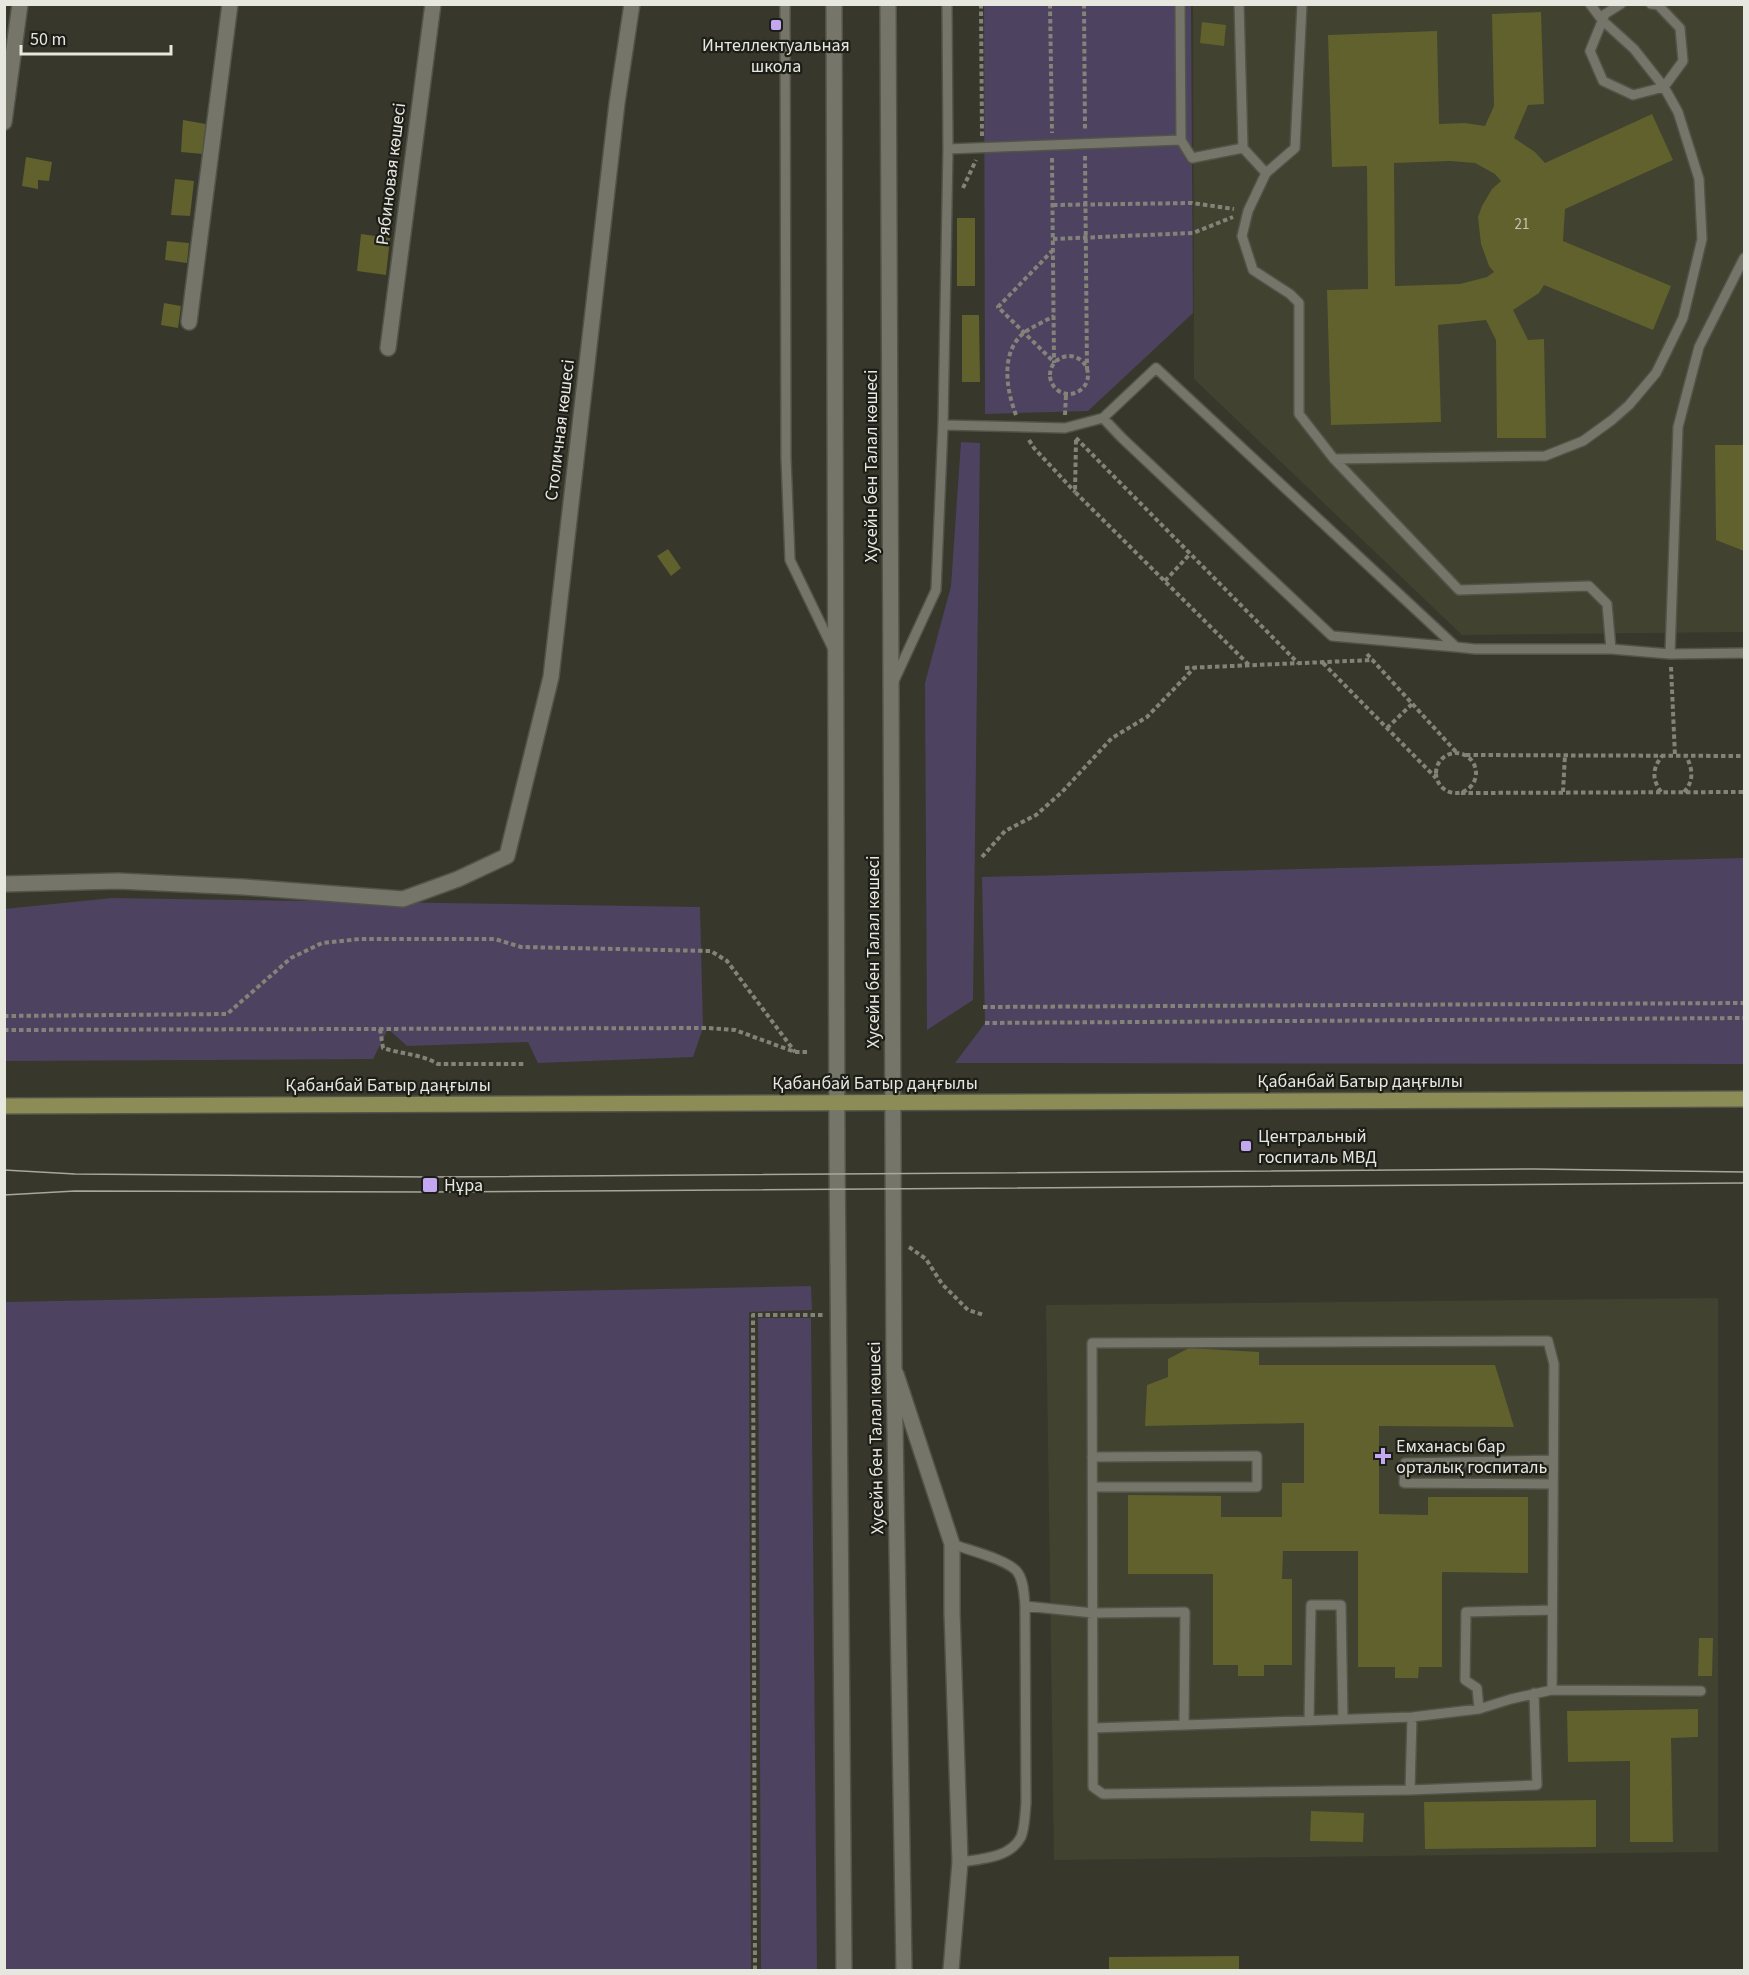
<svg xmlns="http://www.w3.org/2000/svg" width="1749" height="1975" font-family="'Source Sans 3',sans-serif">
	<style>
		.built { fill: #41422f }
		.green { fill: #4d425f }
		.building { fill: #60612c; fill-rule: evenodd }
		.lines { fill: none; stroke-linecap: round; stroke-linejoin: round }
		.service-casing { stroke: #525349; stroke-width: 12 }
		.minor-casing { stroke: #525349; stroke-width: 18 }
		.tertiary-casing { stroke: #525349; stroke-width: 18 }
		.secondary-casing { stroke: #525349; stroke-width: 18 }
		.path { stroke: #838379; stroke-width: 4; stroke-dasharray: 4.5 3; stroke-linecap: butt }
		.service { stroke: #757669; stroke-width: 9 }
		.minor { stroke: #757669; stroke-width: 15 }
		.tertiary { stroke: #757669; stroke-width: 15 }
		.secondary { stroke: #8c8c56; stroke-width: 15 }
		.tram { stroke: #a7a79e; stroke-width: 1.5 }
		.poi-dot { fill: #c4a7f1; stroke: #1e1e19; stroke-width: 2 }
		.labels { text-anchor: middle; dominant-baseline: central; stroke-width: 4.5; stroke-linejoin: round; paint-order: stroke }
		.number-label { font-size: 15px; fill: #c4c6b2 }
		.poi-label { font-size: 18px; fill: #e6e7df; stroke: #1e1e19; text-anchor: start }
		.street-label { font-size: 18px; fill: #e6e7df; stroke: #1e1e19 }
	</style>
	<rect width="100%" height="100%" fill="#37372b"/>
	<!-- built -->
	<path class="built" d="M1193,5H1744V632L1462,635L1194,379Z
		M1718,1298V1852L1054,1860L1046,1305Z"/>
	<!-- green -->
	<path class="green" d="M984,5H1191L1193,313L1088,411L985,414Z
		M961,442L980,443L973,1000L927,1030L925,683L951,586Z
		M1744,858V1064L955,1063L985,1023L982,877Z
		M112,898L700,907L703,1028L693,1057L538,1063L528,1042L407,1046L388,1029L373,1059L5,1061L4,909Z
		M811,1286L812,1310L749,1312L751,1970H5V1302Z
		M758,1318H811L817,1970H761Z"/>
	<!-- building -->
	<path class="building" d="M1541,12L1544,104L1528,105L1514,138L1535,152L1545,163L1652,114L1673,160L1565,209L1563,241L1671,286L1653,330L1544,285L1539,293L1513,310L1528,340L1544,339L1546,438H1497L1496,340L1486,320L1438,325L1441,422L1331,425L1327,290L1368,289L1367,166L1332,167L1328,35L1437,31L1439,124L1465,123L1485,126L1494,106L1492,14ZM1450,161L1475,163L1495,174L1501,181L1492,189L1482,206L1478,217L1481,244L1489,266L1494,272L1487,277L1460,284L1395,286L1394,163Z
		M1202,22L1226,25L1224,46L1200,43Z
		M183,120L206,124L203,154L181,152Z
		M26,157L52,162L49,181L38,180V189L22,186Z
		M175,179L194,181L190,216L171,215Z
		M957,218H975V286H957Z
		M361,234L390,238L386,275L357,271Z
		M167,241L189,243L187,263L165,260Z
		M164,303L181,306L178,328L161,325Z
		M962,315H979L980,382H962Z
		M1715,445H1744V551L1716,540Z
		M668,549L681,568L671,576L657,556Z
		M1189,1348L1259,1352V1365H1495L1514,1427L1379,1426V1514L1428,1515V1497H1528V1573L1442,1572V1667H1419L1418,1678H1395V1667H1358V1551H1283L1282,1579H1292V1665H1264V1676H1238V1665H1213V1574H1128V1495L1221,1496V1517H1282V1483H1304V1423L1145,1426L1147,1385L1168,1377V1359Z
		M1699,1638H1713L1712,1676H1698Z
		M1698,1709V1737L1671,1738L1673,1842H1630V1761L1568,1762L1567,1711Z
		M1596,1800V1847L1425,1849L1424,1802Z
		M1311,1811L1364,1813L1363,1842L1310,1841Z
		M1239,1956V1970H1109V1957Z"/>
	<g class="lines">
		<defs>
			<path id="service" d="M785,4L786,458L790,560L833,649
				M1180,4L1181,140L1192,158L1243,148L1239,4
				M1621,4L1605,14L1590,51L1603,81L1633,95L1664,87L1683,61L1680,28L1658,5L1651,4
				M1243,148L1266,173L1248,211L1242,236L1253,270L1290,294L1299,303V414L1334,459L1545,456L1583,441L1612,420L1629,405L1656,373L1683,318L1702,239L1699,179L1678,112L1664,87L1634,49L1602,20L1590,4
				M948,149L1181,140
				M1266,173L1295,148L1302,4
				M943,425L1065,428L1103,418L1122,438L1332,636L1456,647L1156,368L1103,418
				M1334,459L1459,590L1589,586L1607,604L1611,649
				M1456,647L1475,649H1611L1670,654L1744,653
				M1670,654L1678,427L1699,347L1744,258
				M893,683L936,590L943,425L948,149L947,4
				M1092,1457L1257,1456V1487H1093
				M1553,1460L1405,1463L1404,1483L1553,1484
				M952,1544C968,1550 1010,1560 1018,1573C1024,1582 1024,1595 1025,1606L1026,1803C1025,1813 1025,1827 1021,1837C1010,1858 981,1859 960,1862
				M1025,1606L1093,1613L1185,1612L1184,1725L1093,1728
				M1479,1709L1477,1688L1465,1680L1466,1612L1552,1610
				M1412,1717L1410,1790L1103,1794L1093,1787L1092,1343L1548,1341L1554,1364L1552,1690
				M1309,1721L1311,1605H1341L1343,1719
				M1184,1725L1412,1717L1479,1709L1511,1699L1552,1690L1701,1691
				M1410,1790L1537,1785L1534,1693"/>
			<path id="minor" d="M4,122L20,4
				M189,322L230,4
				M388,348L433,4
				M4,884L118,881L244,887L403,899L458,879L507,856L551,677L617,103L632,4
				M896,1374L952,1544V1612L960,1862L951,1970"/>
			<path id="tertiary" d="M834,4L837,1156L844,1970
				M888,4L894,1368L904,1970"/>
			<path id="secondary" d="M4,1106L1744,1099"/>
		</defs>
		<!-- service casing -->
		<use href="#service" class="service-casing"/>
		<!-- minor casing -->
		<use href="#minor" class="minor-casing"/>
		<!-- tertiary casing -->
		<use href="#tertiary" class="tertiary-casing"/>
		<!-- secondary casing -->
		<use href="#secondary" class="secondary-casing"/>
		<!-- path -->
		<path class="path" d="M981,4L982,136
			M1050,4L1052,133
			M1084,4L1085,131
			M1085,156L1087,369
			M1052,158L1054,363
			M963,188L976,160
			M1053,205L1192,203L1234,209
			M1053,239L1193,233L1233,217
			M1053,250L998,307L1054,362
			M1050 375a19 19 0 1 1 38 0a19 19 0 1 1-38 0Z
			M1016,415C1006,389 1000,351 1025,332C1034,326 1045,321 1054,316
			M1065,415L1066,394
			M1076,438L1298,663
			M1029,440L1034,448L1075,492
			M1076,440L1075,492L1249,665
			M1165,581L1190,554
			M1367,654L1458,754
			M1323,663L1436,778
			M1671,667L1675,756
			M1185,668L1373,660
			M1387,728L1412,704
			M1436 773a20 20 0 1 1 40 0a20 20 0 1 1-40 0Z
			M1466,755L1744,756
			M1563,792L1565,755
			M1661,792C1652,779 1652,769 1662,756
			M1684,792C1694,781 1693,769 1686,756
			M1461,793L1744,792
			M982,857L1005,831L1036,815L1062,792L1112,738L1147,717L1195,667
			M983,1007L1744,1003
			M4,1016L227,1014L291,958L322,943L360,939H495L521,947L711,951L727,961L795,1052
			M985,1023L1744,1018
			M380,1029L383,1048C401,1054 421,1054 438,1064H525
			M4,1030L708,1028L735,1030L795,1052H809
			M909,1247L926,1259L942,1284L968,1310L984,1315
			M755,1970L753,1315H823"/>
		<!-- service -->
		<use href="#service" class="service"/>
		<!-- minor -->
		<use href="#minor" class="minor"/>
		<!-- tertiary -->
		<use href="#tertiary" class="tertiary"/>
		<!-- secondary -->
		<use href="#secondary" class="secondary"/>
		<!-- tram -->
		<path class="tram" d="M4,1170L75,1174L429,1177L1535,1169L1744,1172
			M4,1195L75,1191L428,1192L1744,1183"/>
	</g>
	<!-- markers -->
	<g class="poi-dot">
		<rect x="770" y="19" width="12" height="12" rx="3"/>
		<rect x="1240" y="1140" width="12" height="12" rx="3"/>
		<rect x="422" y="1177" width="16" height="16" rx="3"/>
		<path d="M1380 1447h6v6h6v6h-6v6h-6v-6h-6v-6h6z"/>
	</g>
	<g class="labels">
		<!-- number labels -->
		<g class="number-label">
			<text x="1522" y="224">21</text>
		</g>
		<!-- poi labels -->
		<g class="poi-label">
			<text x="776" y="45" text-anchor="middle">Интеллектуальная<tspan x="776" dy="21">школа</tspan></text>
			<text x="1258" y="1136">Центральный<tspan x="1258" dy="21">госпиталь МВД</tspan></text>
			<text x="444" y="1185">Нұра</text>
			<text x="1396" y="1446">Емханасы бар<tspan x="1396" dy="21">орталық госпиталь</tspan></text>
		</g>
		<!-- street labels -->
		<g class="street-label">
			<text transform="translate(391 174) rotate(-83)">Рябиновая көшесі</text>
			<text transform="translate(560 430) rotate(-83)">Столичная көшесі</text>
			<text transform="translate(871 466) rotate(-90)">Хусейн бен Талал көшесі</text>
			<text transform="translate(873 952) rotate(-90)">Хусейн бен Талал көшесі</text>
			<text x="1360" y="1081">Қабанбай Батыр даңғылы</text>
			<text x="875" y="1083">Қабанбай Батыр даңғылы</text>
			<text x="388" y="1085">Қабанбай Батыр даңғылы</text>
			<text transform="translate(876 1438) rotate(-91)">Хусейн бен Талал көшесі</text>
		</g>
	</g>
	<!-- border -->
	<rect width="1749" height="1975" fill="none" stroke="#e6e7df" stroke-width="12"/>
	<!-- scale -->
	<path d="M21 45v9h150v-9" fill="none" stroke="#e6e7df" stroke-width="3"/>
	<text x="30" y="45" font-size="18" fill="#e6e7df" stroke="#1e1e19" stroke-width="4.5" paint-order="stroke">50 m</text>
</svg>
